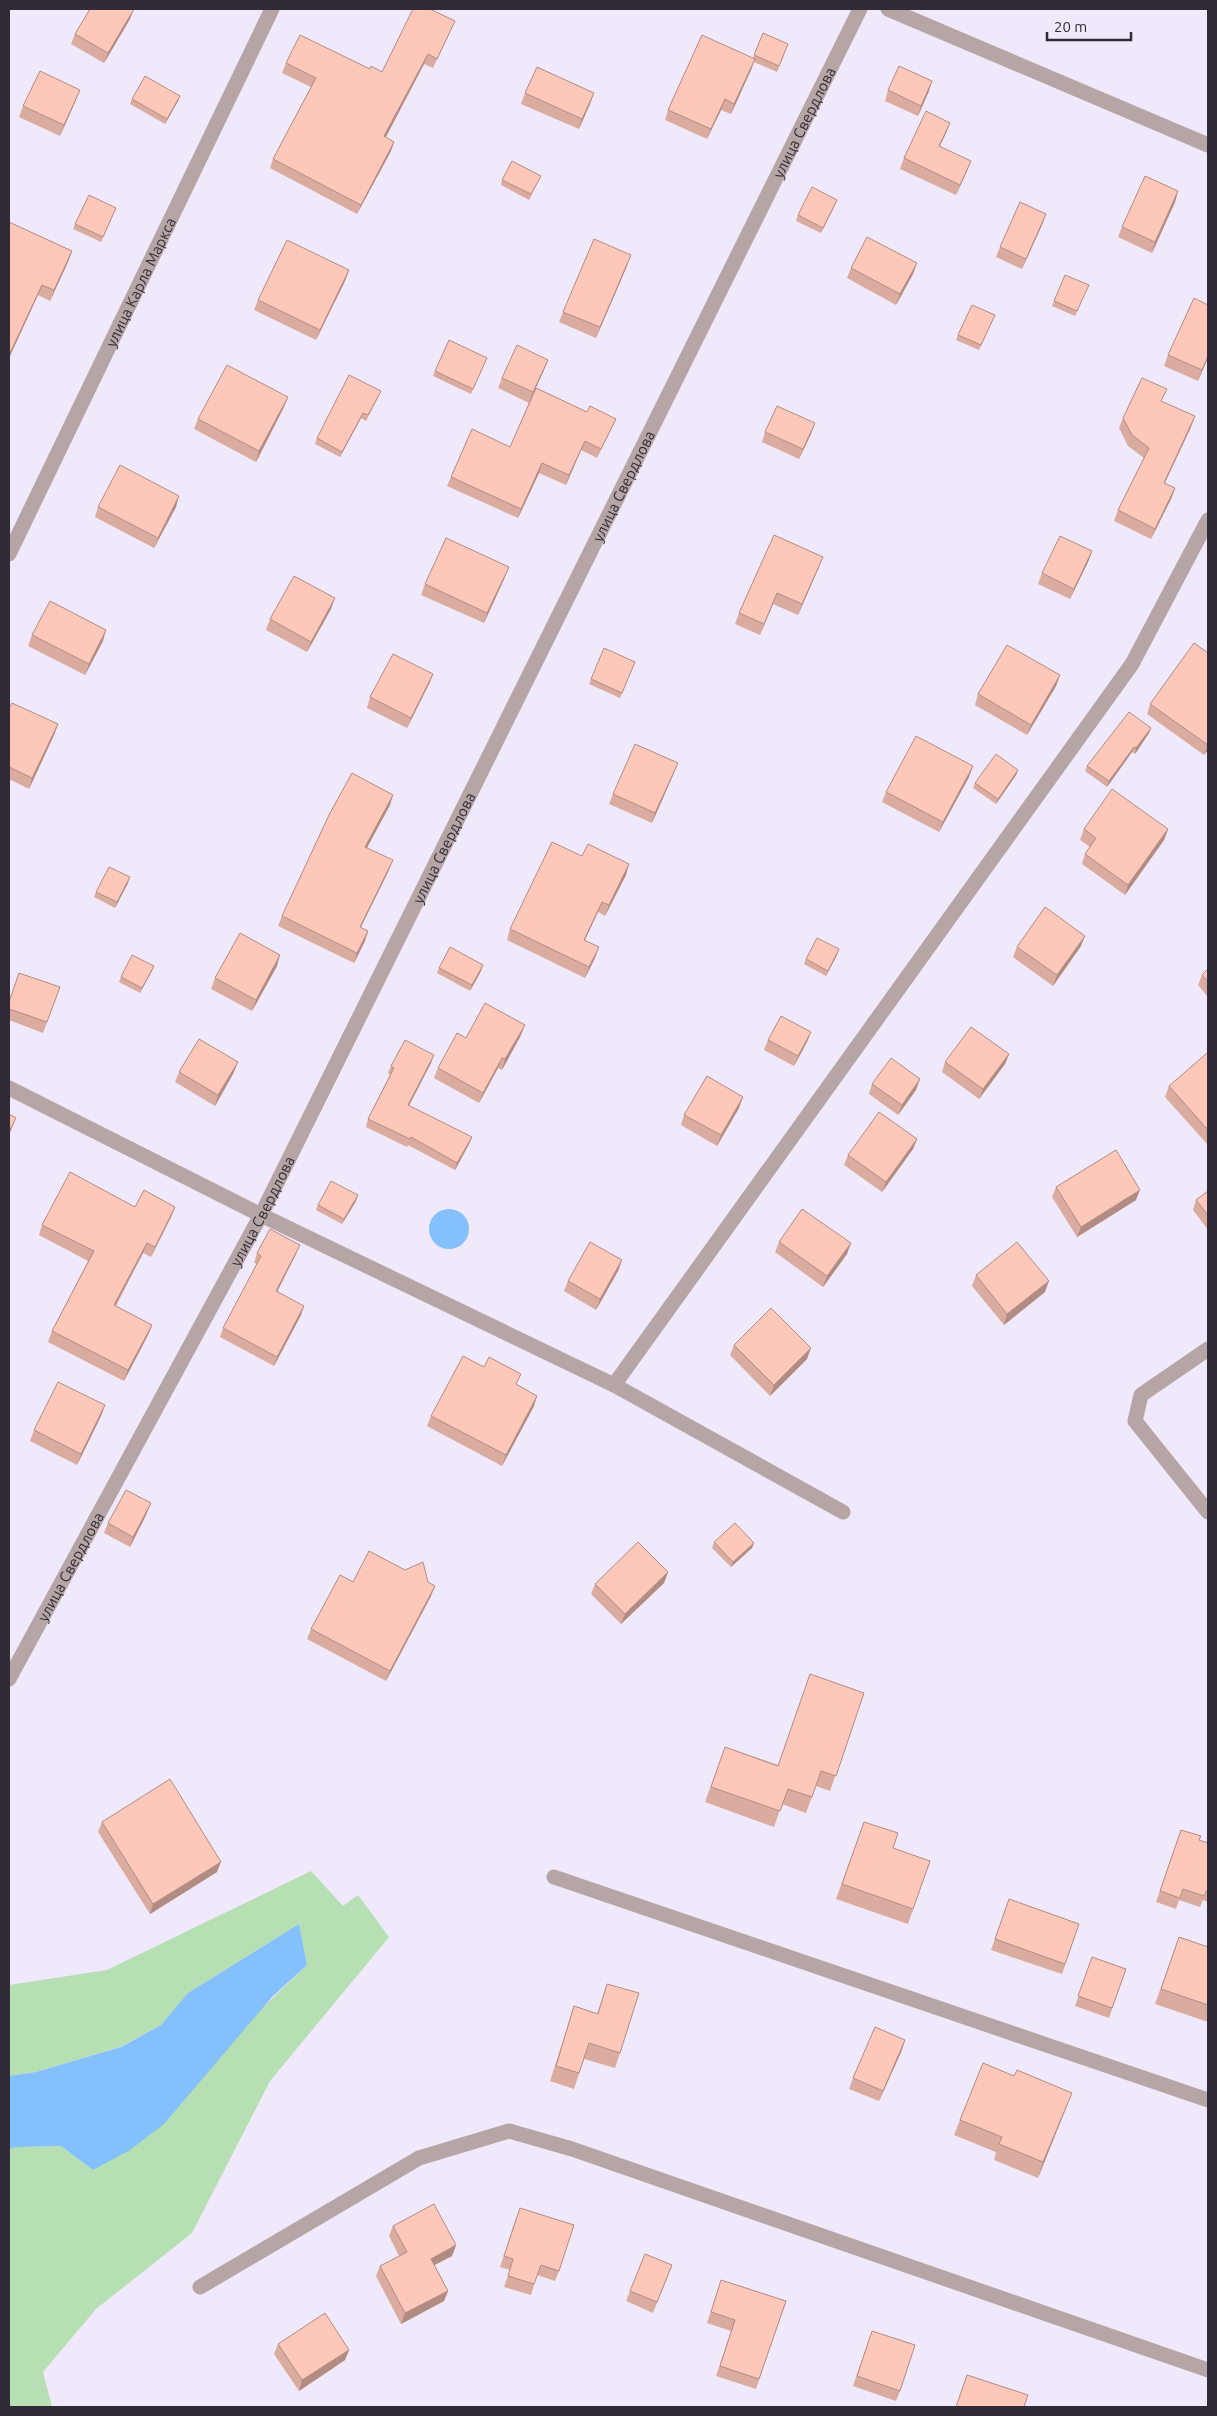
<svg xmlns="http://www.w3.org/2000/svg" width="1217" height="2416" font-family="Ubuntu,sans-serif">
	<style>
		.green { fill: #b6dfb3 }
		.water { fill: #83c0fc }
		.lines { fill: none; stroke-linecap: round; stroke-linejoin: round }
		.minor { stroke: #b5a5a4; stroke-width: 15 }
		.wall { fill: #daac9f }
		.shaded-wall { fill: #b18c82 }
		.building { fill: #fdc8b9; stroke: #b18c82 }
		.labels { text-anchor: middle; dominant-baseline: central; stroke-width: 4.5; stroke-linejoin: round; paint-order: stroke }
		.street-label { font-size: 15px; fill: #302b36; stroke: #f0e8fb }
	</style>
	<rect width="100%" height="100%" fill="#f0e8fb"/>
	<!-- green -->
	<path class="green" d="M311,1871L343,1906L358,1895L389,1937L270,2081L192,2233L96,2309L43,2372L52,2407H9V2149L16,2147L61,2146L93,2170L307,1965L299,1924L188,1993L161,2025L120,2047L36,2072L9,2076V1985L107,1970Z"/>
	<!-- water -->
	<path class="water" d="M429 1229a20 20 0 1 1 40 0a20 20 0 1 1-40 0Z
		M299,1924L307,1965L272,1997L164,2124L130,2150L93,2170L61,2146L17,2147L9,2149V2076L36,2072L121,2047L161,2025L188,1993Z"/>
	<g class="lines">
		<!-- minor -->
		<g class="minor">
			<path d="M888,9L1208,145"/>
			<path id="s1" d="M9,554L272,9"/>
			<path d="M9,1088L261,1215L614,1385L843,1512"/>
			<path d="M1208,1349L1141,1395L1135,1421L1208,1512"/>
			<path d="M614,1385L1132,664L1208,520"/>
			<path id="s2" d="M9,1679L261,1215L860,9"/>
			<path d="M554,1877L1208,2100"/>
			<path d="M200,2287L419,2158L509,2131L572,2149L1208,2370"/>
		</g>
	</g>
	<!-- wall -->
	<path class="wall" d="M130,19L104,63L71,44L75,34Z
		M451,30L433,68L424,64L386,137L391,151L357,214L270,168L273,159L311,87L282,73L286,63L370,69L382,72Z
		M763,33L788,44L777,72L754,62L751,70L731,114L721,110L707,139L665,120L668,110L753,58Z
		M888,90L929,91L918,116L885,101Z
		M525,93H594L590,104L579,129L521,104Z
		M180,96L178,101L165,124L130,104L132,99Z
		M76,100L60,136L19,117L23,106Z
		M950,123L946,133L940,146L967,171L956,195L900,169L904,158Z
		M541,176L529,200L501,185L502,180Z
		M1178,191L1175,202L1152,253L1118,237L1122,227Z
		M835,205L821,233L796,221L798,215Z
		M114,213L101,242L73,229L75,224Z
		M9,222L72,251L68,262L50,301L38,295L9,358Z
		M1042,225L1022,269L996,257L1000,247Z
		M627,266L596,338L559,322L563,312Z
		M851,268L913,274L896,305L847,278Z
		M349,270L345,281L316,340L254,310L258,300Z
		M1089,285L1075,316L1052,306L1054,301Z
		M995,315L979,350L956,340L958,335Z
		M1168,355L1208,358L1198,381L1164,366Z
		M487,358L471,394L433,376L435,371Z
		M548,360L536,388L587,412L616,419L612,428L597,458L581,450L566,485L539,473L518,518L447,486L451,477L510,447L529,403L498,388L502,378Z
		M379,396L366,421L361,418L340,457L315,444L317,438Z
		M1162,401L1191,427L1165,483L1175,488L1171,499L1151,539L1114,521L1118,510L1144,458L1128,446L1119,428L1123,418Z
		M284,407L256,462L194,429L198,419Z
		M765,432L811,434L799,459L762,442Z
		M98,507H176L154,548L95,517Z
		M1092,551L1088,562L1070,599L1038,584L1042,573Z
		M823,557L819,567L798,615L773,604L760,635L735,624L739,613Z
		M505,577L484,623L421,595L425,584Z
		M331,609L307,652L266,630L270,619Z
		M32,635L103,641L85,675L28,646Z
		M1208,653V750L1204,755L1147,714L1150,704Z
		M635,662L620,698L589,684L591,679Z
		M433,674L429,684L407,728L367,708L370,697Z
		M1060,675L1056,686L1027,735L975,705L978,694Z
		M9,709L58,724L54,735L29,789L9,779Z
		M1151,728L1149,733L1135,754L1132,752L1107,787L1085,771L1087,766Z
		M1018,770L1016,775L996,804L973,788L975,783Z
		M674,773L652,823L609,804L613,794Z
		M969,777L939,832L882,802L886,792Z
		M390,805L367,847L389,870L361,927L365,941L354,963L278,926L282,916Z
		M1084,829H1168L1164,840L1125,895L1082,864L1085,854L1090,847L1080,840Z
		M582,856L626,875L605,916L598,912L585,940L595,958L585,978L507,940L510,929Z
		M128,883L115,908L94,897L96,892Z
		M1081,946L1053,986L1013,957L1017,947Z
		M837,955L826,976L804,964L806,959Z
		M154,966L140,993L119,982L121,977Z
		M277,966L252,1011L211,989L215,978Z
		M439,968L481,971L470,991L437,973Z
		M1208,969V997L1198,985L1202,975Z
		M60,987L43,1033L9,1020V1002Z
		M811,1032L807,1042L794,1066L764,1050L768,1040Z
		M521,1035L502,1070L498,1068L479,1103L434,1078L438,1068L466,1038Z
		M1208,1053V1145L1165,1097L1169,1086Z
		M1009,1054L1005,1064L979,1099L942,1072L945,1062Z
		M431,1063L409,1106L472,1137L469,1144L455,1170L408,1145L407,1147L366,1127L368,1119L390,1075L388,1073L391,1066Z
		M179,1072H234L215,1106L175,1082Z
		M872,1084L916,1090L898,1115L869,1094Z
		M739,1108L717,1146L681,1125L684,1115Z
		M917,1139L913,1149L882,1192L844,1165L848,1155Z
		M1056,1187L1136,1200L1077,1237L1052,1197Z
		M1208,1191V1230L1193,1210L1196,1200Z
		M356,1201L342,1224L316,1210L318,1205Z
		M135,1207H175L171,1217L151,1257L143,1253L116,1306L152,1325L148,1335L124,1381L48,1342L52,1331L88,1261L39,1235L42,1225Z
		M779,1242L847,1254L823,1287L775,1252Z
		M257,1253L296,1254L277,1291L301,1315L274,1366L220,1337L223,1328L257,1264L254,1263Z
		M622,1260L618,1271L596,1310L564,1291L568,1281Z
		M976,1275L1045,1292L1004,1325L972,1286Z
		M734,1345L807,1359L770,1396L730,1355Z
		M105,1405L101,1416L77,1465L30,1441L34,1430Z
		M534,1406L502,1466L427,1426L431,1416Z
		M147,1513L130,1547L104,1533L108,1523Z
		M714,1542L754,1543L752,1548L731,1567L712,1548Z
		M668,1572L664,1583L621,1624L591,1594L595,1584Z
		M353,1582H428L431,1596L386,1681L307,1639L311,1629Z
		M864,1693L830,1791L816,1786L806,1813L782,1804L774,1827L705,1802L725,1747L778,1765Z
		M102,1822L217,1872L150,1914L98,1832Z
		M864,1822L893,1848L930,1861L908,1924L836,1899Z
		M1181,1830L1199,1840L1208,1843V1902L1203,1900L1200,1907L1179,1900L1176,1909L1156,1902Z
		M1009,1899L1079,1924L1062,1974L991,1950Z
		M1179,1937L1208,1947V2022L1155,2004Z
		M1092,1957L1126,1969L1109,2018L1075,2006Z
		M607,1984L620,2053L615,2068L584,2059L574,2089L550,2081L569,2022L574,2006L597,2014Z
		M902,2050L879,2101L849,2089L853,2078Z
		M1066,2108L1038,2178L994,2160L996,2152L954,2135L960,2120Z
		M516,2218L559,2271L555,2281L537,2275L531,2295L504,2287L510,2270L500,2267Z
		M393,2226L456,2245L452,2256L434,2265L448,2291L444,2301L401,2324L376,2276L380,2266L399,2256L389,2236Z
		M668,2276L653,2313L626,2301L630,2291Z
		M721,2280L786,2301L756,2389L716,2376L731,2331L707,2323Z
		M872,2331L900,2391L896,2401L853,2386Z
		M278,2344L349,2350L345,2360L299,2391L274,2354Z"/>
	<!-- shaded-wall -->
	<path class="shaded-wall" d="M134,9L130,19L104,63L108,53Z
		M428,54L424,64L381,146L384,136Z
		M755,59L751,70L731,114L734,104Z
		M932,81L929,91L918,116L921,106Z
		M80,90L76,100L60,136L64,125Z
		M594,93L590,104L579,129L582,119Z
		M180,96L178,101L165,124L167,119Z
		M725,99L721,110L707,139L711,129Z
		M950,123L946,133L935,156L939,146Z
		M394,142L391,151L357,214L361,205Z
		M971,161L967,171L956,195L960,185Z
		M1178,191L1175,202L1152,253L1155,242Z
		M837,200L835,205L821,233L823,228Z
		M1046,214L1042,225L1022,269L1026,259Z
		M72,251L68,262L50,301L54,290Z
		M631,255L627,266L596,338L600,327Z
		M917,263L913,274L896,305L900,294Z
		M349,270L345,281L316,340L320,330Z
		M42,285L38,295L9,358L10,353Z
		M1208,356V358L1198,381L1202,370Z
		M548,360L544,370L529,403L533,392Z
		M288,397L284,407L256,462L259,451Z
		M363,413L361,418L340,457L342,452Z
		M1195,416L1191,427L1160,493L1164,483Z
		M815,423L811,434L799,459L803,449Z
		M585,441L581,450L566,485L569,475Z
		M542,463L539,473L518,518L521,509Z
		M1175,488L1171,499L1151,539L1155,529Z
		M179,496L176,507L154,548L158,538Z
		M1092,551L1088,562L1070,599L1074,589Z
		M823,557L819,567L798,615L802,604Z
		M509,567L505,577L484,623L487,613Z
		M777,593L773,604L760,635L764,624Z
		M335,598L331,609L307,652L311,642Z
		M106,630L103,641L85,675L89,664Z
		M433,674L429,684L407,728L411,718Z
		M1060,675L1056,686L1027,735L1031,725Z
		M58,724L54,735L29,789L32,778Z
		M1151,728L1149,733L1135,754L1136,748Z
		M1208,745V750L1204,755Z
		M1134,747L1132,752L1107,787L1109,781Z
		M678,763L674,773L652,823L655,813Z
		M973,766L969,777L939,832L943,822Z
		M1018,770L1016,775L996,804L998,799Z
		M393,795L390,805L362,857L365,847Z
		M1168,829L1164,840L1125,895L1128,885Z
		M393,860L389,870L356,937L360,927Z
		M629,864L626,875L605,916L609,905Z
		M130,877L128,883L115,908L117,902Z
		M602,902L598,912L580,950L584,940Z
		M368,931L365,941L354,963L357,953Z
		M1085,936L1081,946L1053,986L1057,975Z
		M599,947L595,958L585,978L589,967Z
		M839,949L837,955L826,976L828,971Z
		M280,955L277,966L252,1011L256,1000Z
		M483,965L481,971L470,991L472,985Z
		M154,966L152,971L140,993L142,988Z
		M525,1025L521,1035L502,1070L505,1059Z
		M811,1032L807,1042L794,1066L798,1056Z
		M1009,1054L1005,1064L979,1099L983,1089Z
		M434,1055L431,1063L405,1113L408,1105Z
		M502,1058L498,1068L479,1103L483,1093Z
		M238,1062L234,1072L215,1106L218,1095Z
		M920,1079L916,1090L898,1115L902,1105Z
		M743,1097L739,1108L717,1146L721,1135Z
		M16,1118L12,1128L9,1135V1132Z
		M472,1137L469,1144L455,1170L457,1163Z
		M917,1139L913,1149L882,1192L886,1182Z
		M1140,1190L1136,1200L1077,1237L1081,1227Z
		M358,1195L356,1201L342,1224L344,1219Z
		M175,1207L171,1217L151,1257L155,1247Z
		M147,1243L143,1253L110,1315L114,1305Z
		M851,1243L847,1254L823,1287L827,1276Z
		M300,1245L296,1254L273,1300L276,1291Z
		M622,1260L618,1271L596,1310L600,1299Z
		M1049,1281L1045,1292L1004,1325L1007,1314Z
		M304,1306L301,1315L274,1366L277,1357Z
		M152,1325L148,1335L124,1381L128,1370Z
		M811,1348L807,1359L770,1396L774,1385Z
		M537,1396L534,1406L502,1466L506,1455Z
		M105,1405L101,1416L77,1465L81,1454Z
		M151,1503L147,1513L130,1547L133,1537Z
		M754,1543L752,1548L731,1567L733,1562Z
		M668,1572L664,1583L621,1624L625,1614Z
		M435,1586L431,1596L386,1681L390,1671Z
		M221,1862L217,1872L150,1914L153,1904Z
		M905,2040L902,2050L879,2101L883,2091Z
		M1072,2093L1038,2178L1043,2162Z
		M456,2245L452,2256L427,2269L431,2259Z
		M448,2291L444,2301L401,2324L405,2313Z
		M349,2350L345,2360L299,2391L302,2380Z"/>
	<!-- building -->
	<path class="building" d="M90,9H134L108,53L75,34Z
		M413,9H430L455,21L437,59L428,54L384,136L394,142L361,205L273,159L316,78L286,63L300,35L370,69L371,66L382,72Z
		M763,33L788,44L779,66L754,55Z
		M702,35L755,59L734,104L725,99L711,129L668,110Z
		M899,66L932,81L921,106L888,90Z
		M537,67L594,93L582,119L525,93Z
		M40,71L80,90L64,125L23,106Z
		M145,76L180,96L167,119L132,99Z
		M926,111L950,123L939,146L971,161L960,185L904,158Z
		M512,161L541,176L531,194L502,180Z
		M1145,176L1178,191L1155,242L1122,227Z
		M812,187L837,200L823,228L798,215Z
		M89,195L116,208L103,237L75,224Z
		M1020,202L1046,214L1026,259L1000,247Z
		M9,222L72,251L54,290L42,285L10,353L9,352Z
		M867,237L917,263L900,294L851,268Z
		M594,239L631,255L600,327L563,312Z
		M287,240L349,270L320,330L258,300Z
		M1065,275L1089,285L1077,311L1054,301Z
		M1194,298L1208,305V356L1202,370L1168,355Z
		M972,305L995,315L981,345L958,335Z
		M449,340L487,358L473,389L435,371Z
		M517,345L548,360L533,392L502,378Z
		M227,365L288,397L259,451L198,419Z
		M349,375L381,391L368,415L363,413L342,452L317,438Z
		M1142,378L1167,389L1161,401L1195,416L1164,483L1175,488L1155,529L1118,510L1149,448L1132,435L1123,418Z
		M536,388L587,412L590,406L616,419L601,449L585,441L569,475L542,463L521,509L451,477L472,429L510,447Z
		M777,406L815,423L803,449L765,432Z
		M120,465L179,496L158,538L98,507Z
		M774,535L823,557L802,604L777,593L764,624L739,613Z
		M1060,536L1092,551L1074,589L1042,573Z
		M446,538L509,567L487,613L425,584Z
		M294,576L335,598L311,642L270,619Z
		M50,601L106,630L89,664L32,635Z
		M1194,643L1208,653V745L1150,704Z
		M1007,645L1060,675L1031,725L978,694Z
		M604,648L635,662L622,693L591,679Z
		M393,654L433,674L411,718L370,697Z
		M12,703L58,724L32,778L9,767V709Z
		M1129,712L1151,728L1136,748L1134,747L1109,781L1087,766Z
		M916,736L973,766L943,822L886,792Z
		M635,744L678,763L655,813L613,794Z
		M996,754L1018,770L998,799L975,783Z
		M352,773L393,795L365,847L393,860L360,927L368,931L357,953L282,916L329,815Z
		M1112,789L1168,829L1128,885L1085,854L1096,838L1084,829Z
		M552,842L582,856L588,844L629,864L609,905L602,902L584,940L599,947L589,967L510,929Z
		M109,867L130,877L117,902L96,892Z
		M1045,907L1085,936L1057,975L1017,947Z
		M240,933L280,955L256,1000L215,978Z
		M817,938L839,949L828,971L806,959Z
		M450,947L483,965L472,985L439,968Z
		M132,955L154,966L142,988L121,977Z
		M1208,969V982L1202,975Z
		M19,973L60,987L47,1022L9,1009V1002Z
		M485,1003L525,1025L505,1059L502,1058L483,1093L438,1068L457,1033L466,1038Z
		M781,1016L811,1032L798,1056L768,1040Z
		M971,1027L1009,1054L983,1089L945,1062Z
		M199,1039L238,1062L218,1095L179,1072Z
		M405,1040L434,1055L408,1105L472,1137L457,1163L411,1137L410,1139L368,1119L394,1068L391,1066Z
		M1207,1053H1208V1130L1169,1086Z
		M891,1058L920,1079L902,1105L872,1084Z
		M707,1076L743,1097L721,1135L684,1115Z
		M879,1112L917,1139L886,1182L848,1155Z
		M9,1114L16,1118L9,1132Z
		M1116,1150L1140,1190L1081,1227L1056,1187Z
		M70,1172L135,1207L144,1190L175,1207L155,1247L147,1243L114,1305L152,1325L128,1370L52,1331L94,1251L42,1225Z
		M331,1181L358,1195L344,1219L318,1205Z
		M1208,1191V1215L1196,1200Z
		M802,1209L851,1243L827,1276L779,1242Z
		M270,1229L300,1245L276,1291L304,1306L277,1357L223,1328L261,1256L257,1253Z
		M590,1242L622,1260L600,1299L568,1281Z
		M1017,1242L1049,1281L1007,1314L976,1275Z
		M771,1308L811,1348L774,1385L734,1345Z
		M463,1356L484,1367L489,1357L521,1374L516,1384L537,1396L506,1455L431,1416Z
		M58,1382L105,1405L81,1454L34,1430Z
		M126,1490L151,1503L133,1537L108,1523Z
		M735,1523L754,1543L733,1562L714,1542Z
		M638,1542L668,1572L625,1614L595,1584Z
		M369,1551L405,1570L423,1562L428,1582L435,1586L390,1671L311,1629L340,1575L353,1582Z
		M810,1674L864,1693L836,1776L821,1771L812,1797L788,1789L780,1811L711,1787L725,1747L778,1766Z
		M170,1779L221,1862L153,1904L102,1822Z
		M864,1822L898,1833L893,1848L930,1861L913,1909L842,1884Z
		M1181,1830L1201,1836L1199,1840L1208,1843V1890H1207L1204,1896L1183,1889L1180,1898L1160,1891Z
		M1009,1899L1079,1924L1065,1964L995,1939Z
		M1179,1937L1208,1947V2005L1161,1989Z
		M1092,1957L1126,1969L1112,2008L1078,1996Z
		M607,1984L639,1993L620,2053L589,2043L579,2073L556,2066L574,2006L598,2014Z
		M875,2027L905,2040L883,2091L853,2078Z
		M983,2063L1014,2076L1017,2070L1072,2093L1043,2162L999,2144L1002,2137L960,2120Z
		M434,2204L456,2245L431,2259L448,2291L405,2313L380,2266L407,2252L393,2226Z
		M520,2208L574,2225L559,2271L541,2265L534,2284L508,2276L513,2259L504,2256Z
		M645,2254L672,2265L657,2302L630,2291Z
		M721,2280L786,2301L759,2379L720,2366L735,2320L711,2312Z
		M325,2313L349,2350L302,2380L278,2344Z
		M872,2331L915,2345L900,2391L857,2376Z
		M967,2375L1028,2395L1024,2407H956Z"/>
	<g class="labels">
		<!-- street labels -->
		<g class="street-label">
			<text stroke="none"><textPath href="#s2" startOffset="1748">улица Свердлова</textPath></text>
			<text stroke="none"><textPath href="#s1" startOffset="302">улица Карла Маркса</textPath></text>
			<text stroke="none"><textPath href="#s2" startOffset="1342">улица Свердлова</textPath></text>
			<text stroke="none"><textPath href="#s2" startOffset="938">улица Свердлова</textPath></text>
			<text stroke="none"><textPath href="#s2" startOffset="532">улица Свердлова</textPath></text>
			<text stroke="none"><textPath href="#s2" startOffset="128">улица Свердлова</textPath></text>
		</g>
	</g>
	<!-- border -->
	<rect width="1217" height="2416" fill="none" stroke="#302b36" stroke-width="20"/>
	<!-- scale -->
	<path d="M1047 32v8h84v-8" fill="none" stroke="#302b36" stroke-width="2.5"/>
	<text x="1054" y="32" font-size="15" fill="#302b36" stroke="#f0e8fb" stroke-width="4" paint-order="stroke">20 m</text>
</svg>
